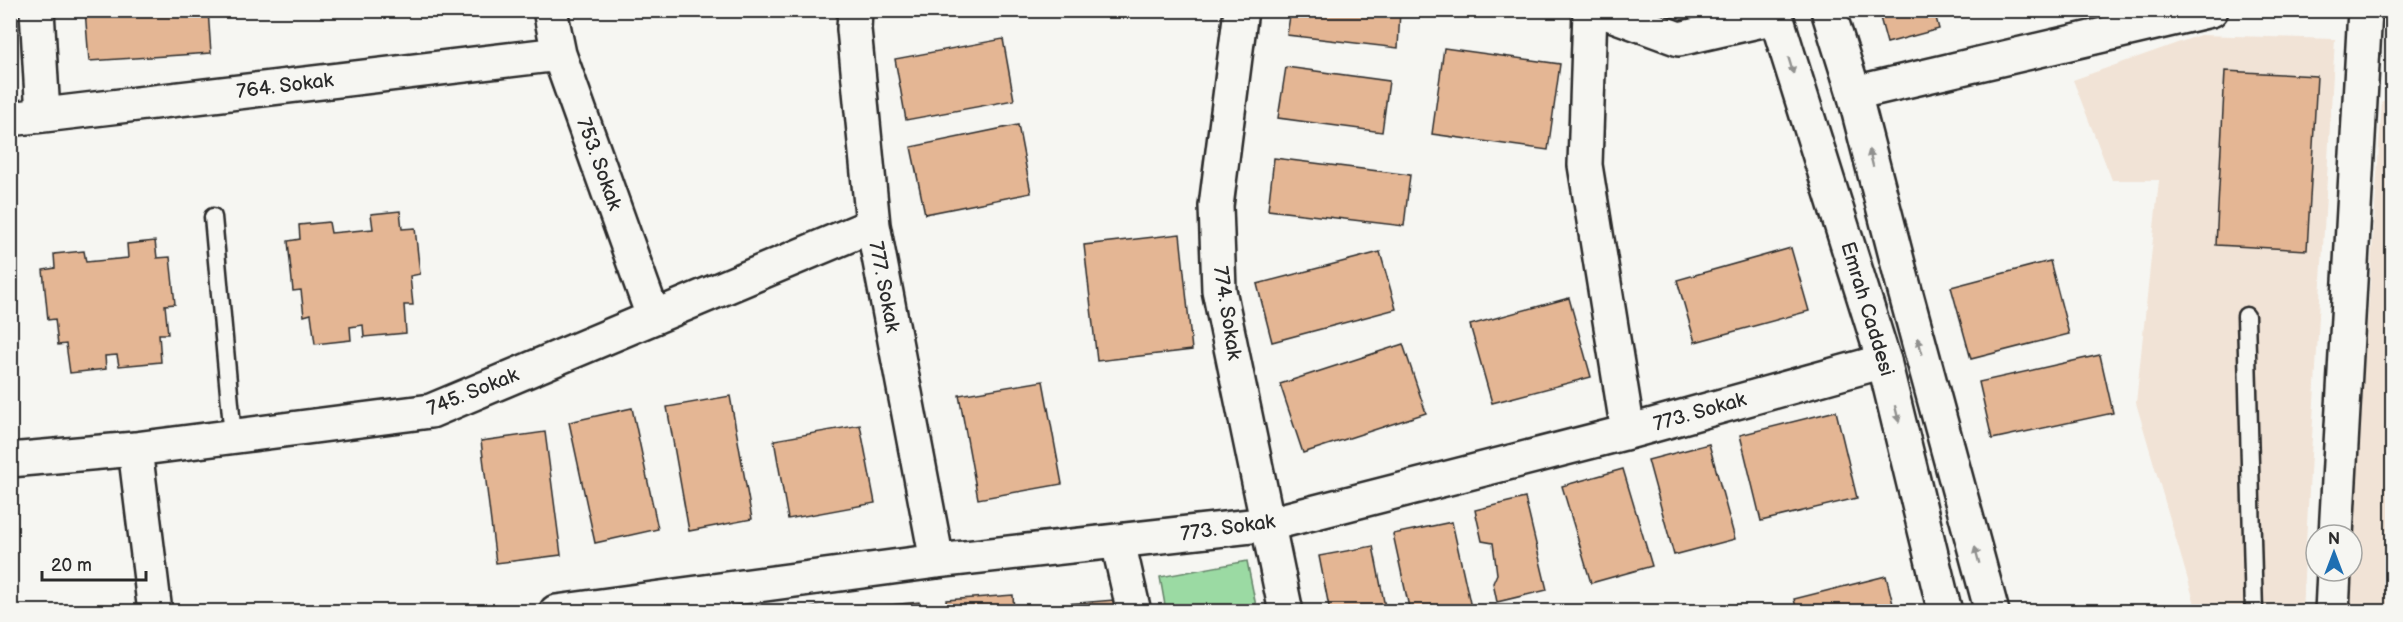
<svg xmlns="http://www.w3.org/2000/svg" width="2403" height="622" font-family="'Balsamiq Sans',sans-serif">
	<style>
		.built { fill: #f1e3d6 }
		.green { fill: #9bdaa3; stroke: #638267; stroke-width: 1.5 }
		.building { fill: #e4b694; stroke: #2b2b2b; stroke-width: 1.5 }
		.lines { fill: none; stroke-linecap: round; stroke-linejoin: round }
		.service-casing { stroke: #2b2b2b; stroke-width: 21 }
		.minor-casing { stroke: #2b2b2b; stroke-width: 38 }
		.tertiary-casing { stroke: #2b2b2b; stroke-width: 38 }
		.service { stroke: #f6f6f2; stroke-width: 16 }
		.minor { stroke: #f6f6f2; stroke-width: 33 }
		.tertiary { stroke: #f6f6f2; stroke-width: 33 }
		.oneway { fill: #90908e }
		.labels { text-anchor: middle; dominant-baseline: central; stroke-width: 4.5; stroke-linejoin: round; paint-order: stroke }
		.street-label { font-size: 20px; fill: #2b2b2b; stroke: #f6f6f2 }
	</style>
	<rect width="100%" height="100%" fill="#f6f6f2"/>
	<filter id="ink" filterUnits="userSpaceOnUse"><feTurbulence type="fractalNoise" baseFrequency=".0167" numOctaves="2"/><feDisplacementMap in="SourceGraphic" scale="12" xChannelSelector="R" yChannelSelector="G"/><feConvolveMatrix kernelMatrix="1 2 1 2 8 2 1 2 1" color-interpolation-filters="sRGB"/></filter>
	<g filter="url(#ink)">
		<!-- built -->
		<path class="built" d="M2200,35L2335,39L2302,611H2197L2136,403L2159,180H2112L2073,80Z
			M2392,100V611L2348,612L2382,101Z"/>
		<!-- green -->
		<path class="green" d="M1247,561L1257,611H1166L1160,577Z"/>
		<!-- building -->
		<path class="building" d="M10,10L16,43L10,44Z
			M85,10H208L211,53L89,61Z
			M898,10H980V14Z
			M1291,10H1400L1398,48L1287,35Z
			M1878,10H1934L1939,29L1887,43Z
			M1003,39L1014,100L906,120L895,59Z
			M1444,48L1560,64L1548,150L1432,134Z
			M1286,67L1389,81L1382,132L1278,118Z
			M2225,71L2317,76L2307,250L2216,245Z
			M1018,125L1031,193L925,214L911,147Z
			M1274,158L1410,175L1404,226L1268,210Z
			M400,211L402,229L415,228L420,274L410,276L413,305H404L406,333L364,337L363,325L350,327L351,340L315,344L311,314L304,316L301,290L293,291L288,241L300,239L299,225L329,222L331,233L373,229L371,214Z
			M1180,234L1192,350L1097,361L1084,245Z
			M155,241L157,258L170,257L175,304L165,305L168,334H159L161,362L119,366L117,355L105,356L106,369L70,373L66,344L58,345L55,319L48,320L43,270L55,268L54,254L84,251L86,262L128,258L127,244Z
			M1791,248L1809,311L1695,342L1677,280Z
			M1380,252L1396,309L1272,342L1257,284Z
			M2050,261L2069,334L1971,359L1951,287Z
			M1569,298L1591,377L1492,403L1470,325Z
			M1403,344L1426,413L1303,453L1280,384Z
			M2100,355L2113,413L1992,439L1979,382Z
			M1043,381L1062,484L978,499L959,395Z
			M730,396L752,519L689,531L667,407Z
			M632,408L658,529L595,543L569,422Z
			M1836,411L1857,498L1761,521L1740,435Z
			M860,425L875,503L788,519L774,440Z
			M545,432L561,555L496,563L481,441Z
			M1709,444L1735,539L1674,555L1648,460Z
			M1623,469L1652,566L1591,583L1562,486Z
			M1525,498L1547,590L1497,602L1493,583L1497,574L1493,543L1482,541L1475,510Z
			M1452,522L1472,612H1410L1393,534Z
			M1373,546L1386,612H1330L1319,556Z
			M1886,576L1895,612H1797L1794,599Z
			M1013,595L1014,612H947L946,600Z
			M1114,600V612H1043L1042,606Z
			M919,602L920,612H851V609Z
			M818,607V612H792Z"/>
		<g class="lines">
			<defs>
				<path id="service" d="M213,217L233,437
					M2246,316L2254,612"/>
				<path id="minor" d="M37,10L43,115
					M550,10L559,54L653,316
					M855,10L854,29L873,225L937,561
					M1241,10L1216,206L1219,290L1286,612
					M1590,10L1585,165L1628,432
					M1600,10L1679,39L1776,17
					M1854,93L2211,10
					M10,119L559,54
					M135,449L155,612
					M10,460L135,449L431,411L873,225
					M2336,535L2365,10
					M1118,542L1134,612
					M556,612L937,561L1269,524L1628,432L1884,361
					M2332,612L2334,571"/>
				<path id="tertiary" d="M1774,10L1884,361L1945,612
					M1828,10L1854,93L1905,291L1992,612"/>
			</defs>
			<!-- service casing -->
			<use href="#service" class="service-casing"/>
			<!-- minor casing -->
			<use href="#minor" class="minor-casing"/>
			<!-- tertiary casing -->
			<use href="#tertiary" class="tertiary-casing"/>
			<!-- service -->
			<use href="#service" class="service"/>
			<!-- minor -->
			<use href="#minor" class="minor"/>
			<!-- tertiary -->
			<use href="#tertiary" class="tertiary"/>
		</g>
		<!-- one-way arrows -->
		<defs><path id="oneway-solid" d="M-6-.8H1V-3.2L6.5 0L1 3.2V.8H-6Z" transform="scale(1.5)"/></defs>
		<g class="oneway">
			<use href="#oneway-solid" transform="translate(1791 66) rotate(73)"/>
			<use href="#oneway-solid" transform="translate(1871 158) rotate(-104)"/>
			<use href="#oneway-solid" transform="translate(1920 346) rotate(-106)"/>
			<use href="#oneway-solid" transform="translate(1897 414) rotate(76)"/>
			<use href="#oneway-solid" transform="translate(1977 555) rotate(-105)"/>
		</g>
	</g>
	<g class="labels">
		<!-- street labels -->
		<g class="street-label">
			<text transform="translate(285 86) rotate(-7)">764. Sokak</text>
			<text transform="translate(599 164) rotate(70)">753. Sokak</text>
			<text transform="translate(884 287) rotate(79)">777. Sokak</text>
			<text transform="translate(1867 309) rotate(73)">Emrah Caddesi</text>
			<text transform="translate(1227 313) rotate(81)">774. Sokak</text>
			<text transform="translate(473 392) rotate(-22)">745. Sokak</text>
			<text transform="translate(1700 412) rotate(-16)">773. Sokak</text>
			<text transform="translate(1228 528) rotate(-8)">773. Sokak</text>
		</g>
	</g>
	<!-- margin -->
	<rect width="2403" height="622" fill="none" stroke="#f6f6f2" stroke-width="36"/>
	<rect x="18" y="18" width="2367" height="586" fill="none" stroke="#2b2b2b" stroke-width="2" filter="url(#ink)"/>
	<!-- north arrow -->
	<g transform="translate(2334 553)"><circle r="28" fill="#f6f6f2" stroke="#a5a5a2" stroke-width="1.5"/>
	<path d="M0-4.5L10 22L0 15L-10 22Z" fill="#1f6fb2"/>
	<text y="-9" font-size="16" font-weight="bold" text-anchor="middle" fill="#2b2b2b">N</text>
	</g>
	<!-- scale -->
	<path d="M42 571v9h104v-9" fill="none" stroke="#2b2b2b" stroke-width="3"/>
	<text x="51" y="571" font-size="18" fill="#2b2b2b" stroke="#f6f6f2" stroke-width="4.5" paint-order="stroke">20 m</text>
</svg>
